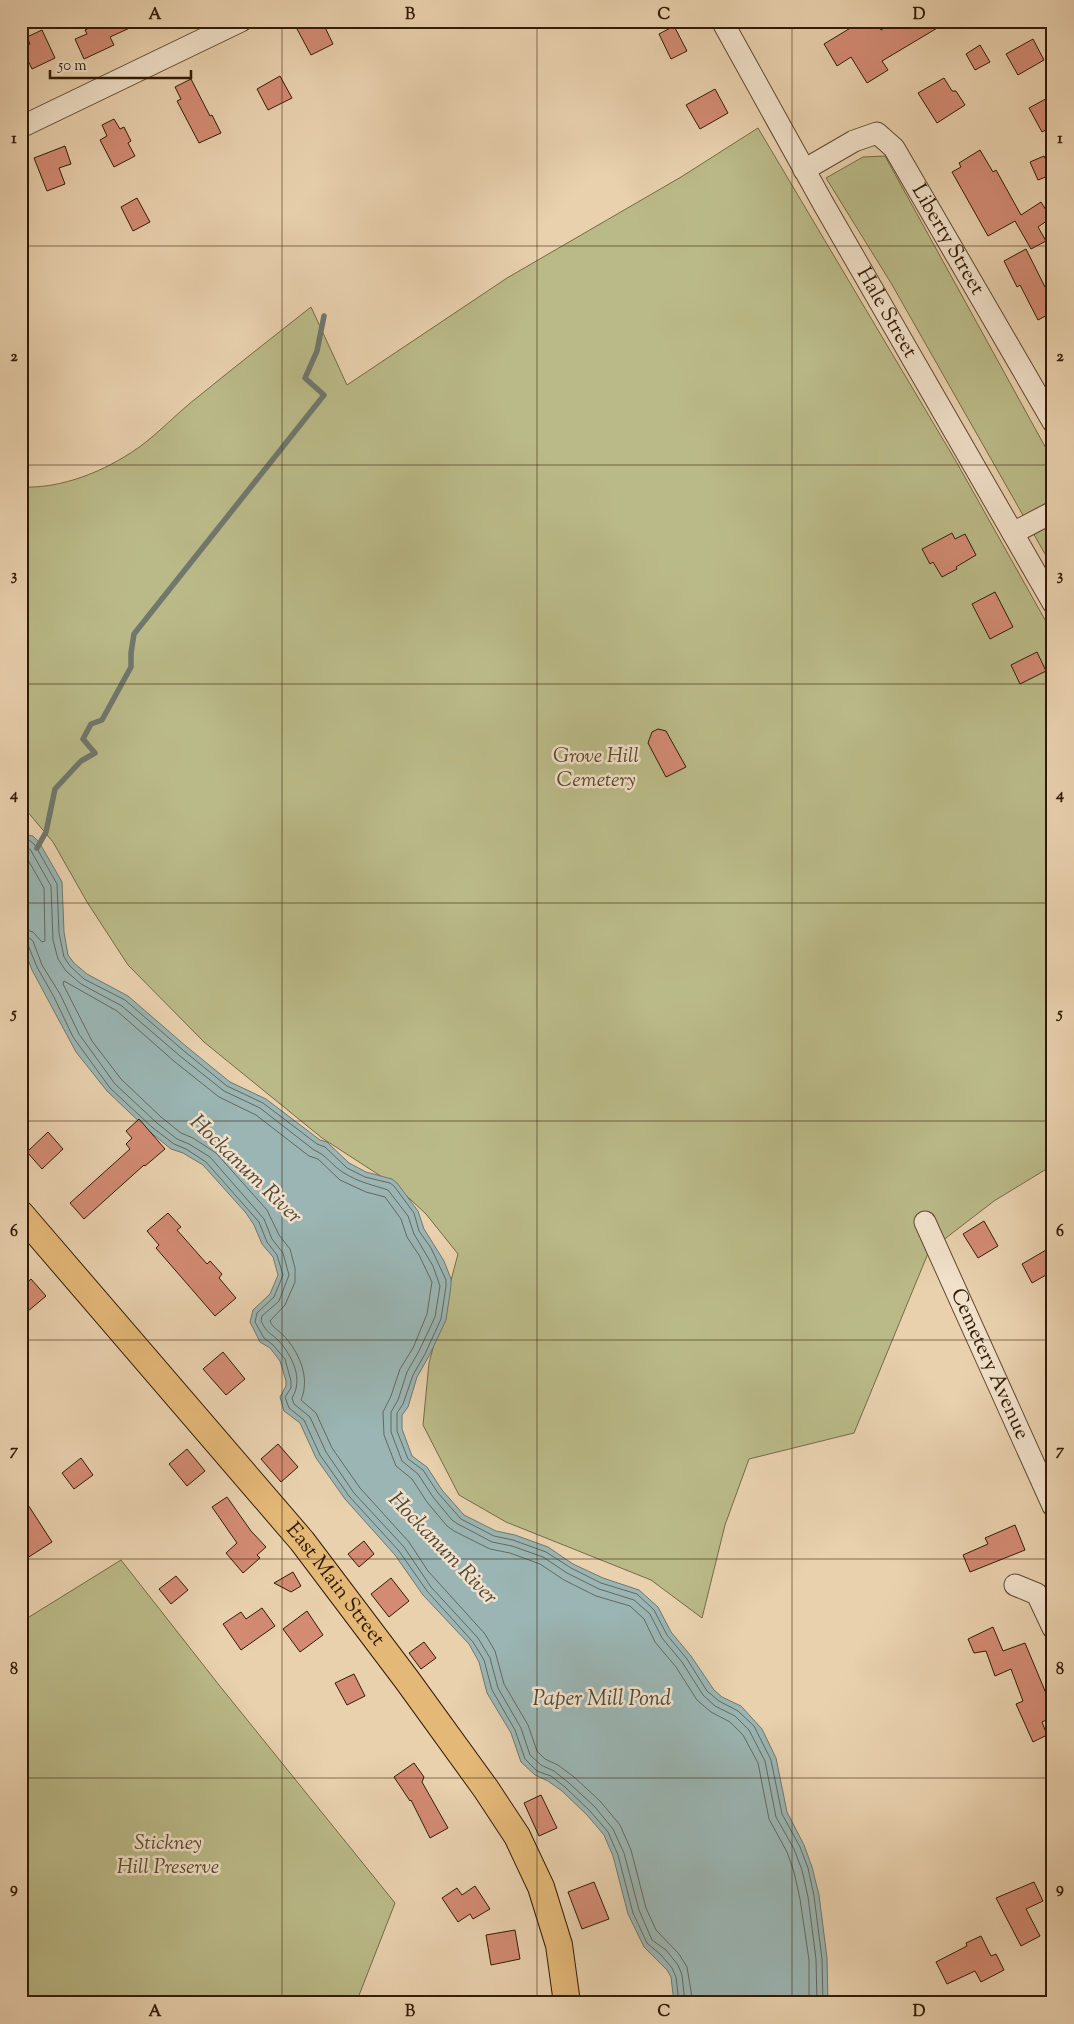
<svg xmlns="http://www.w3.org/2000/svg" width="1074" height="2024" font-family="'Sorts Mill Goudy',serif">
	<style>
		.green { fill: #baba88; stroke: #766a46 }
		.water { fill: #9ab5b3; stroke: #70776d }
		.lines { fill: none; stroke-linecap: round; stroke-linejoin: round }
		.shore { stroke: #66685c; stroke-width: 1 }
		.stream { stroke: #70776d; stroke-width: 5.5 }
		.building { fill: #d38b74; stroke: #321b05 }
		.minor-casing { stroke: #60482f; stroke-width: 23 }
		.major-casing { stroke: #321b05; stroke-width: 28 }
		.minor { stroke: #f1e1ca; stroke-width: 21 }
		.major { stroke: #e4b877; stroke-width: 26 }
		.grid { fill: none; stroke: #321b05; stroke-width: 1; stroke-opacity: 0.55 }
		.labels { text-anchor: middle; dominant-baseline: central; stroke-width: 5; stroke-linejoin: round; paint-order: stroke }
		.street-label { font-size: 21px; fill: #321b05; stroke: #f1e1ca }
		.park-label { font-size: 21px; font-style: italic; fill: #5b4b2c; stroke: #f1e1ca }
		.water-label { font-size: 22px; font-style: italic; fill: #514939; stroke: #f1e1ca }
		.neatline { fill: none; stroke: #321b05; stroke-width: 2 }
		.grid-label { font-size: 16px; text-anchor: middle; font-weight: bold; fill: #321b05 }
	</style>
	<rect width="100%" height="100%" fill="#e9d1ae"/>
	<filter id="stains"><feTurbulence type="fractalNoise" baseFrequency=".004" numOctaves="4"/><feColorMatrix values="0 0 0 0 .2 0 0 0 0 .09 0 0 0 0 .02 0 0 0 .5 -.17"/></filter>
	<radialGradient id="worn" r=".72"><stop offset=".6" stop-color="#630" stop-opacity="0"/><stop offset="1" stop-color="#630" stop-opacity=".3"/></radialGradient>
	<!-- green -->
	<path class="green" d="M758,128L957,463L1053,634V1165L994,1201L929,1251L854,1433L749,1459L725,1525L702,1618L651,1580L506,1522L459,1495L423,1425L429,1363L458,1254L426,1214L396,1186L322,1138L204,1042L128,965L87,902L53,842L21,804V487C62,489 105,471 138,448C159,433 178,412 199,396C236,366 274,336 311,307L347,385L507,278L681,177Z
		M885,156L1053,461V568L891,283L826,178L863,157Z
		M121,1560L219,1685L395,1903L356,2003H148L122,1996L68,2003H21V1622Z"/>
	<!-- water -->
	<path class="water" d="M28,835L33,836L39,842L62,882L64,932L68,955L74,963L87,974L128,996L187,1047L230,1082L266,1099L320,1140L327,1142L349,1163L366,1172L392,1179L397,1183L418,1211L424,1229L444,1261L451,1279V1286L446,1320L429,1356L417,1377L408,1407L402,1415V1429L412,1456L427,1467L442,1490L464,1515L496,1531L515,1535L548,1547L573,1564L603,1578L639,1590L658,1607L671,1632L691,1656L714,1690L722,1697L741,1706L762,1729L776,1758L787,1812L804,1845L812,1867L819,1895L827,1958L828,2003H674L671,1977L667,1970L644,1947L628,1914L613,1856L604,1835L587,1815L562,1791L548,1781L535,1775L521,1762L511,1733L487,1693L479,1662L469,1644L423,1595L395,1555L345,1499L316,1458L300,1423L284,1411L280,1397L286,1386V1381L280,1361L270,1348L260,1342L250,1322L253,1310L270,1294L278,1275L273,1257L262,1244L254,1225L246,1213L203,1165L183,1153L171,1149L149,1131L107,1091L76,1052L32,970L21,941V839Z"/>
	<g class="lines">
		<!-- shore -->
		<path class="shore" d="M21,843L29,840L35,845L57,884L59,933L64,957L70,966L84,979L125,1000L184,1051L227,1086L263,1103L317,1144L325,1147L347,1168L365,1177L390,1183L394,1186L414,1213L419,1231L431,1248L446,1280V1286L441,1319L425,1354L413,1375L403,1404L397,1413V1431L408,1459L423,1470L438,1493L461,1519L494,1536L513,1540L546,1552L571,1568L601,1583L637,1594L654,1610L667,1635L687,1659L707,1691L719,1701L738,1711L754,1726L771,1760L782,1814L800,1847L808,1868L814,1896L822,1959L823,2003
			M21,849H30L51,886L53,940L58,959L66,971L81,984L122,1006L180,1056L224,1091L260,1108L314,1150C328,1156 332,1166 344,1173C358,1182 373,1185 388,1190L408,1216L414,1234L433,1266L440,1286L435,1317L419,1351L407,1372L398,1400L391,1412V1432L402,1461L418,1474L433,1497L452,1520L458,1524L492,1542L512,1546L543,1557L567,1573L599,1589L634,1600L650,1614L662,1638L682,1662L703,1695L715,1706L735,1716L749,1730L765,1761L776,1817L794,1849L802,1870L808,1897L816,1959L817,2003
			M21,857L27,858L44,888L45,941L42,942L33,932L21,928
			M21,936L28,937L33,941L42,965L60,994L79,1034L115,1084L157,1123L177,1139L189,1144L210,1157L264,1219L272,1239L283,1253L289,1275L279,1301L262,1316L261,1321C268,1335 270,1332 279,1341C292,1356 304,1379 292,1398L294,1404L310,1417L326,1452L354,1493L404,1547L431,1587L478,1638L490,1658L498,1688L521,1728L530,1755L541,1765L554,1771L569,1783L595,1807L613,1829L624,1853L639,1910L652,1940L666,1950L678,1965L682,1975L685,2003
			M21,942L28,945L37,967L54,997L73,1037L110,1088L153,1128L174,1144L186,1149L206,1162L259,1222L267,1242L277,1255L283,1275L274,1297L257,1313L255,1322L264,1338L273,1345L285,1359L291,1381V1388L285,1397L289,1408L304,1420L320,1455L349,1496L399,1551L427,1591L473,1642L484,1660L492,1690L515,1730L525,1759L537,1771L551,1776L565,1787L590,1811L608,1832L618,1855L633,1913L647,1943L661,1955L672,1968L676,1977L679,2003
			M693,2003L687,1967L679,1954L656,1930L646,1908L631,1850L620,1825L600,1801L574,1777L558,1765L545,1759L537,1751L528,1725L504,1684L495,1651L485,1634L428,1571L409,1542L360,1488L332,1448L316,1413L301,1400C302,1396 304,1393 304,1389C307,1370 296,1348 283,1335C278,1330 273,1328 270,1321L285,1305L295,1282V1268L290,1249L279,1235L267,1210L216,1153L193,1138L181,1133L161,1117L121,1079L92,1041L63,984L64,981L117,1011L175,1062L219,1097L256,1115L309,1156L318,1159L340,1180L366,1192L385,1197L401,1219L407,1237L419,1255L432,1282L427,1314L413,1348L400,1369L391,1396L383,1412L384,1435L396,1466L412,1479L427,1502L447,1526L454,1531L490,1549L510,1553L540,1564L564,1580L596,1596L630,1606L644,1619L655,1642L676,1667L697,1700L711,1712L730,1722L743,1735L758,1763L769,1819L787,1852L794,1872L800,1899L809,1960V2003"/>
		<!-- stream -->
		<path class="stream" d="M37,848L46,832L55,789L81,761L95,753L83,739L91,724L102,720L131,667V653L134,634L324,395L305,378L317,351L324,316"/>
	</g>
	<!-- building -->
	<path class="building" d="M104,21H145L110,37L114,45L84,59L75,39L87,34L85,30Z
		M313,21H322L333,44L311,55L297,29Z
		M862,21H876L881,30L896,21H949L882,61L888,70L867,83L851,57L837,66L824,44Z
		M674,26L687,51L671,59L659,34Z
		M42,30L55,58L32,69L22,48L30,44L27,37Z
		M1033,39L1044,60L1018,75L1006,54Z
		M980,45L990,62L975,70L966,54Z
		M280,76L292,98L268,110L257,89Z
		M944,78L952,91H956L965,105L937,123L918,93Z
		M191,79L210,116L212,115L221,133L199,143L177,101L181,99L175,87Z
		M715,89L728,113L700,129L686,105Z
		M1053,95V126L1042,132L1029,108Z
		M114,119L120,129L124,127L131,141L128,143L135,156L114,167L100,140L107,136L102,125Z
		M65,146L71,164L59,168L65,184L47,191L34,158Z
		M980,150L993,172L996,170L1021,215L1041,202L1051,218L1038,227L1046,241L1031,249L1015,221L988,236L952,172L961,167L959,163Z
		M1044,156L1053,174L1038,180L1030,162Z
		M137,198L150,222L133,231L121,207Z
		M1026,249L1045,287L1053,283V312L1038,320L1020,285L1017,287L1004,261Z
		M952,533L955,539L965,534L976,555L956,567L957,569L942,577L933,562L930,564L922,549Z
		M995,592L1013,627L990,639L972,604Z
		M1037,652L1046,671L1020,684L1011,665Z
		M658,729L666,731L686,767L666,777L648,743L652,732Z
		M139,1119L165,1149L145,1166L144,1165L84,1219L70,1203L130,1149L126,1144L132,1138L126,1131Z
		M48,1132L63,1149L42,1169L27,1152Z
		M168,1213L181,1227L177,1230L207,1264L210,1261L222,1274L219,1278L236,1298L215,1316L156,1248L159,1245L147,1231Z
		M984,1221L998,1246L978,1258L963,1234Z
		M1053,1246V1271L1032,1283L1022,1264Z
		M31,1279L46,1296L21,1317V1288Z
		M223,1352L245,1379L226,1395L203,1369Z
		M278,1444L298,1467L281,1482L261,1459Z
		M187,1449L205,1471L187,1486L169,1464Z
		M81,1458L93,1475L74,1489L62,1473Z
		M21,1494L52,1542L21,1562Z
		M227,1497L251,1531L266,1547L257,1555L260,1558L243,1573L226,1553L237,1543L212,1507Z
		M1015,1525L1025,1550L970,1572L963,1555L988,1544L985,1538Z
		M364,1541L374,1554L359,1567L348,1554Z
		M293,1572L301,1586L291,1592L274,1583Z
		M176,1576L188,1590L171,1604L159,1589Z
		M391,1578L409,1601L389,1617L371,1594Z
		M262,1608L275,1626L241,1650L223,1624L241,1612L246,1619Z
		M307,1611L323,1635L300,1652L283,1629Z
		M993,1627L1003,1651L1025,1643L1053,1710V1717L1042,1722L1047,1735L1033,1742L1016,1704L1023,1701L1011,1669L995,1676L986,1651L974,1653L968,1639Z
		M424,1642L436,1658L421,1669L409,1653Z
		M354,1674L365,1696L347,1705L335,1683Z
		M414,1763L424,1777L422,1782L448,1828L430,1838L411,1800L410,1801L394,1777Z
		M541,1795L557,1828L539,1836L524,1803Z
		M594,1882L609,1919L582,1929L568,1892Z
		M1034,1882L1043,1901L1026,1909L1040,1936L1021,1946L996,1898Z
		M475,1886L490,1909L473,1919L470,1914L458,1922L442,1898L457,1888L462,1895Z
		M515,1930L520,1959L491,1965L486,1935Z
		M981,1936L991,1956L996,1954L1004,1970L981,1982L975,1971L947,1984L936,1962L967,1946L966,1943Z"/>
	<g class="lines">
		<defs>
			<g id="minor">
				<path id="s1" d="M722,21L824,205L1053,603"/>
				<path d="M21,127L241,21"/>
				<path id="s2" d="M804,170L854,141L877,133L894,148L1053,422"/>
				<path d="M1013,533L1053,512"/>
				<path id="s3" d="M925,1222L1053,1506"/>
				<path d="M1015,1585L1037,1594L1053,1628"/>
			</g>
			<g id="major">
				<path id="s4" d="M21,1214L302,1541L407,1680L486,1789L517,1836L541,1887L559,1945L567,2003"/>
			</g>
		</defs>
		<!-- minor casing -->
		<use href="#minor" class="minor-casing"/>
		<!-- major casing -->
		<use href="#major" class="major-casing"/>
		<!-- minor -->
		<use href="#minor" class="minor"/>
		<!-- major -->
		<use href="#major" class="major"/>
	</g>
	<!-- grid -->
	<path class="grid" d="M282,21V2003M537,21V2003M792,21V2003M21,246H1053M21,465H1053M21,684H1053M21,903H1053M21,1121H1053M21,1340H1053M21,1559H1053M21,1778H1053"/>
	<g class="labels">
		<!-- street labels -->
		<g class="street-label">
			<text stroke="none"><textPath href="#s2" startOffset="211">Liberty Street</textPath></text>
			<text stroke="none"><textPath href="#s1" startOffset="335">Hale Street</textPath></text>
			<text stroke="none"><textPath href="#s3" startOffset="156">Cemetery Avenue</textPath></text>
			<text stroke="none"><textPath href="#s4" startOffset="486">East Main Street</textPath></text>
		</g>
		<!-- park labels -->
		<g class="park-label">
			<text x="596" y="757">Grove Hill<tspan x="596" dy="24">Cemetery</tspan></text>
			<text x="168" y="1844">Stickney<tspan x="168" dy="24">Hill Preserve</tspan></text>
		</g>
		<!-- water labels -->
		<g class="water-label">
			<text transform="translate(245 1170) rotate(44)">Hockanum River</text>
			<text transform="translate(442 1549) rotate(46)">Hockanum River</text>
			<text x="602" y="1700">Paper Mill Pond</text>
		</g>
	</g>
	<!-- margin -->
	<rect width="1074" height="2024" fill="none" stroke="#e9d1ae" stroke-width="55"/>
	<!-- scale -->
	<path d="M50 70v8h141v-8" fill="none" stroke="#321b05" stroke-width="2.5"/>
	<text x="58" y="70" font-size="15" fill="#321b05" stroke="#f1e1ca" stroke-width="4" paint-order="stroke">50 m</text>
	<rect x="28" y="28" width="1018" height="1968" class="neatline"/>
	<g class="grid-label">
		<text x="155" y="19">A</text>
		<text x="410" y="19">B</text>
		<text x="664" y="19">C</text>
		<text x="919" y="19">D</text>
		<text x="14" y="143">1</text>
		<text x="1060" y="143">1</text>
		<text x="14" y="361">2</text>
		<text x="1060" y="361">2</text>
		<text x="14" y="580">3</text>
		<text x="1060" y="580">3</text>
		<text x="14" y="799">4</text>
		<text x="1060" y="799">4</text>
		<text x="14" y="1018">5</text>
		<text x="1060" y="1018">5</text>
		<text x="14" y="1236">6</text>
		<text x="1060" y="1236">6</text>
		<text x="14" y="1455">7</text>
		<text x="1060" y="1455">7</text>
		<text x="14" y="1674">8</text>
		<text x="1060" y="1674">8</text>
		<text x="14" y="1893">9</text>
		<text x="1060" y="1893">9</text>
		<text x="155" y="2016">A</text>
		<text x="410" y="2016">B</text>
		<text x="664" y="2016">C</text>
		<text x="919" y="2016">D</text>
	</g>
	<rect width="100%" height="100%" filter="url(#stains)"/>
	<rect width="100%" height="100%" fill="url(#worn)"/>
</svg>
